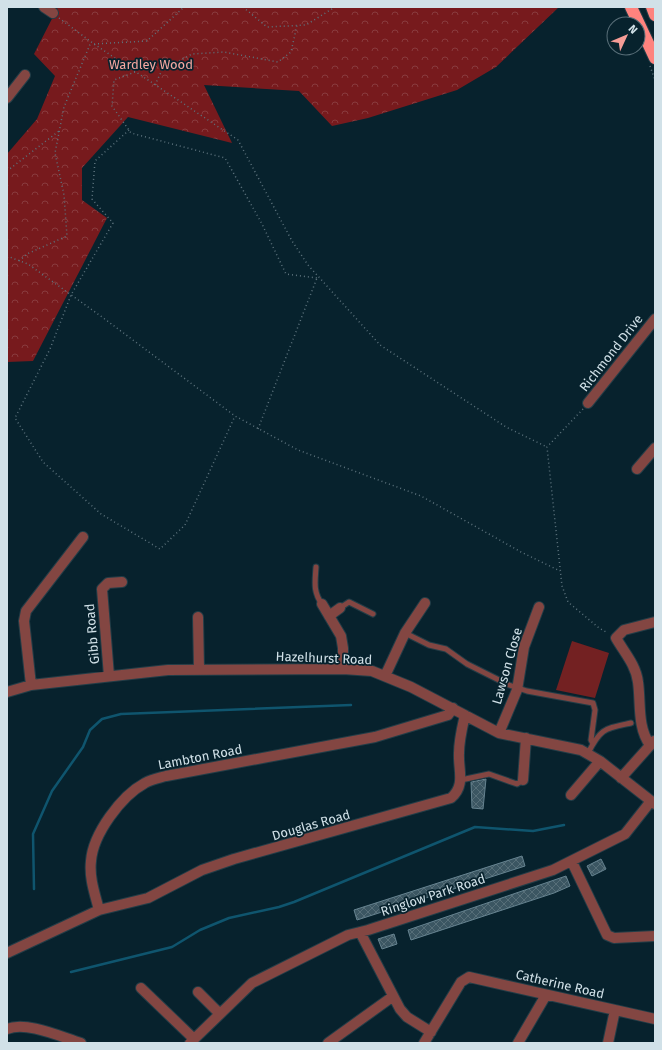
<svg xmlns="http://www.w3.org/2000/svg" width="662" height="1050" font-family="'Fira Sans',sans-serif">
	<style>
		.forest { fill: url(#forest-crowns) }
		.park { fill: #732122 }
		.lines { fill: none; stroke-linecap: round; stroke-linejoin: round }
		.stream { stroke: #0f556e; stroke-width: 2.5 }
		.building { fill: url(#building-cross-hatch); stroke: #668390 }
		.lane-casing { stroke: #233d47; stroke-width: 7 }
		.street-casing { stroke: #233d47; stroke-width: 12 }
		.highway-casing { stroke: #233d47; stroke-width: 14 }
		.path { stroke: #5d737d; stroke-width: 1.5; stroke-dasharray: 1 3; stroke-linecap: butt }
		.lane { stroke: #834642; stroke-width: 5 }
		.street { stroke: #834642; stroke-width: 10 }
		.highway { stroke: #fe837e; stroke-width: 12 }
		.labels { text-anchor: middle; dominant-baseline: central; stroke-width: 3.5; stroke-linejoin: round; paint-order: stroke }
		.park-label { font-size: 13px; fill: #f6a7a1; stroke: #07222d }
		.street-label { font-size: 13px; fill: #d1e1e8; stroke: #07222d }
	</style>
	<defs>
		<pattern id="forest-crowns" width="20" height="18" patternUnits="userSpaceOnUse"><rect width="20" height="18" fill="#771a1d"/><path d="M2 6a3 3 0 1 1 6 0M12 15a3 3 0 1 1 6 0" fill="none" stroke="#893b3e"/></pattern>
		<pattern id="building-cross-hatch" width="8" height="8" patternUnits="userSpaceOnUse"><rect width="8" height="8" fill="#3b5662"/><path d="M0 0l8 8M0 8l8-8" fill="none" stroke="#566e78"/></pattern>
	</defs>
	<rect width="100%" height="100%" fill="#07222d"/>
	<!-- forest -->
	<path class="forest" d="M58,7H559L496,67L457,90L368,118L332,126L299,91L204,85L232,143L128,117L82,168V200L107,218L33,361L7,362V154L37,119L55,76L34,54Z"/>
	<!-- park -->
	<path class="park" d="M572,641L609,653L595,698L556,690Z"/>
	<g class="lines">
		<!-- stream -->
		<path class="stream" d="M34,889L33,834L52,791L83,747L90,730L102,719L121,714L351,705
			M71,972L172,947L200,930L229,918L279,907L294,902L475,827L533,831L564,825"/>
	</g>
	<!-- building -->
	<path class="building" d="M486,779L483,809L472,808L471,782Z
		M522,856L525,866L357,920L354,910Z
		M601,859L606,869L592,876L587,866Z
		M566,876L570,886L554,893L411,940L408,930Z
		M394,934L397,944L382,949L378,939Z"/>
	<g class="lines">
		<defs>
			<path id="lane" d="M316,567C315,582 313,592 322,604
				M340,608L349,602L373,614
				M405,633L429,645L446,649L467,664L509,685L527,691L593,703L595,710L591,740L593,744
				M588,753C601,728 604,729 631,723
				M461,780L489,774L517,784L523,780"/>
			<path id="street" d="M44,7L53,13
				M7,98L25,75
				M588,403L655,319
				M637,469L655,448
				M322,604L341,636L343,648V669
				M329,616L340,608
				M198,617L199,669
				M109,676L102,589L108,583L122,582
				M385,676L405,633L425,603
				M31,685L24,621L26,611L83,537
				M7,692L31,685L168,670L343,669L372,671L411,687L499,733L581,750L600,761L655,804
				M499,733L517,690L524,647L539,607
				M650,745C637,727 641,703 638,682C636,665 624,652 616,638L624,630L655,622
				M621,778L654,741
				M523,780L526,738
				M571,795L600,761
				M572,862L607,935L614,938L655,936
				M99,910L148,898L202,870L234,859L451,798C466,785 458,770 459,753C459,740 462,728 465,715
				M360,932L400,1009L407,1017L431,1032
				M7,953L99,910C95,894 89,878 91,861C93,834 121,796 145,783C152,779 159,778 166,776L375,737L448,715L453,708
				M141,988L194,1039
				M198,992L219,1013
				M7,1029C27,1021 61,1037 81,1043
				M190,1043L252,983L348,935L368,930L553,870L625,834L651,801
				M328,1043L392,997
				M424,1043L461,982L469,977L655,1019
				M518,1043L546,995
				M608,1043L615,1010"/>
			<path id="highway" d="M631,7L655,58
				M652,7L655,15"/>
		</defs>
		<!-- lane casing -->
		<use href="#lane" class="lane-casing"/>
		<!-- street casing -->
		<use href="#street" class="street-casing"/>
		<!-- highway casing -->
		<use href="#highway" class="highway-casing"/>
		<!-- path -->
		<path class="path" d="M243,7L267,27L306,25L335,7
			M59,18L94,44L238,140L292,241L308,265L380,345L506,427L547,447
			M94,44L147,41L184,7
			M650,66L655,80
			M135,72L114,80L112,106L131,133L225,158L262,224L286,274L317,278
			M155,85L162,70L192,54L224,52L278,62L291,52L297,25
			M129,130L95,161L92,199L113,223L71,295L50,349L15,418L43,462L101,514L160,549L185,525L235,416
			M7,171L59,131
			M7,256L28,264L102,317L235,416L298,450L421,496L521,552L560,571
			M19,261L27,254L67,236L64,195L55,153L64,107L91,42
			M583,409L547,447L562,586L568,602L599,628L608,633
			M258,429L317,278"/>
		<!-- lane -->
		<use href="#lane" class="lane"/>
		<!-- street -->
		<use href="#street" class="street"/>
		<!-- highway -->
		<use href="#highway" class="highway"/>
	</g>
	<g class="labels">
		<!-- park labels -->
		<g class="park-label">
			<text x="151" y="64">Wardley Wood</text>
		</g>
		<!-- street labels -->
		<g class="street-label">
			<text transform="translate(611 353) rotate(-52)">Richmond Drive</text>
			<text transform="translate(92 634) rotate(-95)">Gibb Road</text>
			<text transform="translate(324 658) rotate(2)">Hazelhurst Road</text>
			<text transform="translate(507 666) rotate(-74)">Lawson Close</text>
			<text transform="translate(200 757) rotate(-11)">Lambton Road</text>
			<text transform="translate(311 825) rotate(-16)">Douglas Road</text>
			<text transform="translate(433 895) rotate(-18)">Ringlow Park Road</text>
			<text transform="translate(560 984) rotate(13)">Catherine Road</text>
		</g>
	</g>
	<!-- border -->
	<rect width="662" height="1050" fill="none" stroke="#d1e1e8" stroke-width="16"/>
	<!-- north arrow -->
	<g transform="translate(626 36) rotate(46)"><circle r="19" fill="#07222d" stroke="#586e78"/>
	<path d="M0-3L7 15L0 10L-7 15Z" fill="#f59c96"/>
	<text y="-6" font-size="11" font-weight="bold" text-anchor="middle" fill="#d1e1e8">N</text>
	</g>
</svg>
